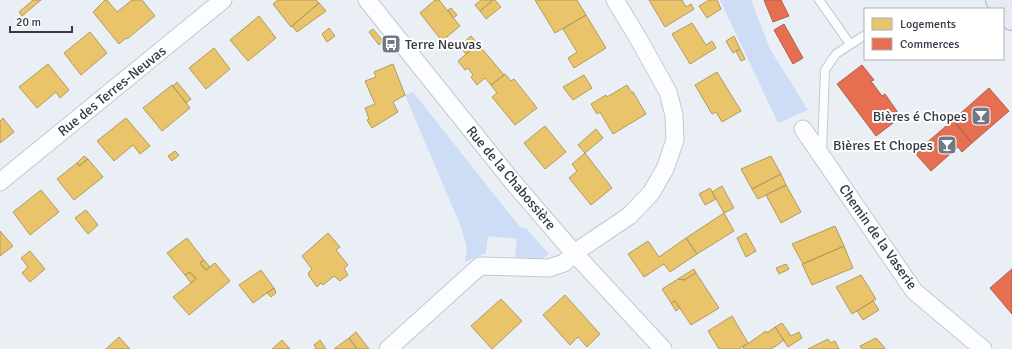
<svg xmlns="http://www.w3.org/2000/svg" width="1012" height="349" font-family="Signika,sans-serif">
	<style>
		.green { fill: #cdddf6 }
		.homes { fill: #e9c46a; stroke: #b29b5f }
		.shops { fill: #e76f51; stroke: #b15f4e }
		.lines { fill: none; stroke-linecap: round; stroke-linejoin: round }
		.service-casing { stroke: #c2c8d1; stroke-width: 10 }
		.minor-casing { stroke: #c2c8d1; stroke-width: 19 }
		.primary-casing { stroke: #aab3c2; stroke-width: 24 }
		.service { stroke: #fcfdfe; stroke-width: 8 }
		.minor { stroke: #fcfdfe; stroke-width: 17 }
		.primary { stroke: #e6ebf3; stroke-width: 22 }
		.labels { text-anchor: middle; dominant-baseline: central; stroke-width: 4; stroke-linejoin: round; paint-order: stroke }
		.poi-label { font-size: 14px; fill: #323a46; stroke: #fff; text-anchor: end }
		.street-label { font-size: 14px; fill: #323a46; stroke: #fff }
	</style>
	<rect width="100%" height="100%" fill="#eaeff6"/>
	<!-- green -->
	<path class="green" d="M720,0H751L770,49L808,110L778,123Z
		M413,92L520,227L526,228L549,254L542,259L515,257L517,239L488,236L486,253L465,262L467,248L461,227L405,95Z"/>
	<!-- homes -->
	<path class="homes" d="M33,0H41L22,16L19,12Z
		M105,0H107L117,12L132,0H142L155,16L127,39L126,38L119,44L93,12Z
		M278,0H316L319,3L291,27L273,4Z
		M435,0H439L460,26L442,41L420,13Z
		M481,0H493L480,11L475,5Z
		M493,0H495L501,7L486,19L480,11Z
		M535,0H577L586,15L555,33Z
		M649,0H682L686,7L691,4L694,9L665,27Z
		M709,0H717L721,9L707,18L699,6Z
		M319,3L326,11L297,32L292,26Z
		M451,8L457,15L453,18L448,10Z
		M586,15L606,48L574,68L568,58L577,52L563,29Z
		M259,16L276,38L248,61L230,40Z
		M692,23L706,45L712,41L716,48L690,64L672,34Z
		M329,28L335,36L327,42L322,34Z
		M373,29L383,41L379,45L369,32Z
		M90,32L107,53L81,75L64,53Z
		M471,36L478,44L466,54L459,46Z
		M734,36L740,49L733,53L726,41Z
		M478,44L504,75L491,85L485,78L477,85L471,77L473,75L468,68L465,70L458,61Z
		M214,48L230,69L206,89L189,68Z
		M740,49L745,59L741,61L736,51Z
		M48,64L69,90L60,98L56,92L37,108L19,87Z
		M393,64L405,95L393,102L398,112L372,128L367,120L369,119L365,108L375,104L365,81L376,77L374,72Z
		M717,72L741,111L722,122L716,112L712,114L695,85Z
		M505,74L511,81L514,79L537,108L515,125L492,97L497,93L491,85Z
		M584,75L592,88L573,100L563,87Z
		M177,82L191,99L186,103L173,86Z
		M172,85L190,108L162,131L143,108Z
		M627,85L631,92H633L646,114L613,134L600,112L597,114L591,104L606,95L607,97Z
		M3,118L14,132L0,143V121Z
		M126,118L150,146L140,154L133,145L114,161L97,141Z
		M545,126L566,152L545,169L524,143Z
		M596,129L603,138L585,153L578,145Z
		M175,151L179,155L172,161L168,156Z
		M585,153L612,188L591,205L569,178L577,171L572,164Z
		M84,156L88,159L79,166L77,163Z
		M771,156L781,174L752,189L741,169Z
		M88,159L103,177L74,200L57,179L77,163L79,166Z
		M781,174L786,185L758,199L752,189Z
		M786,185L801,212L781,223L766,195Z
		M722,186L734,208L724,213L712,192Z
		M710,188L716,199L705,205L699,194Z
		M41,190L59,212L30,235L13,212Z
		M86,210L98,225L88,234L75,218Z
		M724,213L734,231L697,254L686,238Z
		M835,226L844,246L803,264L792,244Z
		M0,231L13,246L0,256Z
		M328,233L340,247L336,250L348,265L344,268L348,275L340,281L334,276L323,285L321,283L317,287L309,276L308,273L312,269L302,256Z
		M746,233L756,251L746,257L737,238Z
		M187,238L204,260L200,263L206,270L215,263L230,281L189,315L173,297L196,279L190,272L185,275L167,253Z
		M686,238L697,254L670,272L664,264L644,277L628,254L648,241L659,257Z
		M844,246L853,268L812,285L802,264Z
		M30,251L45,269L30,282L22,273L28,267L21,258Z
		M204,260L210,267L206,270L200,263Z
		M786,264L789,269L779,274L776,268Z
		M694,269L696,273L684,280L678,279Z
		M261,270L274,288L253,303L239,285Z
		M190,272L196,279L191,283L185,275Z
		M696,273L719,308L691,325L675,301L671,303L662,289L678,279L684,280Z
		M861,275L876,299L852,314L836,287Z
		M274,288L276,293L271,297L267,293Z
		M565,295L600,334L587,347L578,337L570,345L543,315Z
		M501,299L522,321L492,349L471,326Z
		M675,301L680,308L676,311L671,303Z
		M873,301L879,310L863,320L857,311Z
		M732,316L748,343L739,349H719L708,331Z
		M782,323L791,336L799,332L802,338L788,347L775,327Z
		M775,327L784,340L776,346L771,349H744L743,347L766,331L767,333Z
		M356,332L369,349H357L349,338Z
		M119,337L130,349H106Z
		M349,338L357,349H334Z
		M876,338L885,348L884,349H862L860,346Z
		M828,339L831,343L835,341L839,349H808Z
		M282,340L290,349H272Z
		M320,340L326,349H316L314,345Z"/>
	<!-- shops -->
	<path class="shops" d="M764,0H781L789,16L773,22Z
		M784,24L803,58L793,64L774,30Z
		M862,65L874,80L871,81L882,96L885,94L901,117L876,136L837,84Z
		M989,88L1009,111L972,143L953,120Z
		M953,120L972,143L962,152L958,147L931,171L915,153Z
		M1012,269V314L990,288Z"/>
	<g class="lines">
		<defs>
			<path id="service" d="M819,0L850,44
				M822,151L825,70L836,54L865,35"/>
			<path id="minor" d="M367,0L512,181L574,253L663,349
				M803,129L914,291L983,349
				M0,182L223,0
				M388,349L480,266L549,268L564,263L574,253L629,216L651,193L665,169L675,140L674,115L668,92L638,38L615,0"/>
			<path id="primary" d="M997,0L1012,19"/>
		</defs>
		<!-- service casing -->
		<use href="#service" class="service-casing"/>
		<!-- minor casing -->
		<use href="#minor" class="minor-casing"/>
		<!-- primary casing -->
		<use href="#primary" class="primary-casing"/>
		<!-- service -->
		<use href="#service" class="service"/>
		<!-- minor -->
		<use href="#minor" class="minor"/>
		<!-- primary -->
		<use href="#primary" class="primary"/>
	</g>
	<!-- icons -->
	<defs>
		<symbol id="bus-square" viewBox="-11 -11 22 22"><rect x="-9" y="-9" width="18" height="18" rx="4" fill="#727984" stroke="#fff"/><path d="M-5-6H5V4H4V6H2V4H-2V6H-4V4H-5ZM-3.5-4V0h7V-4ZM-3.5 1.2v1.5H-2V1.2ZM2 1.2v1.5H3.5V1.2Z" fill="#fff"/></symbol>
		<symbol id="bar-square" viewBox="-11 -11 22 22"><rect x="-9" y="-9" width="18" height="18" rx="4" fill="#727984" stroke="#fff"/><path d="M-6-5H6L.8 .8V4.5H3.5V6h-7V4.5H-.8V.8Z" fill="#fff"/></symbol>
	</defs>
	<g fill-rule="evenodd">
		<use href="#bus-square" x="380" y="33" width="22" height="22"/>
		<use href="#bar-square" x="970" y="105" width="22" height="22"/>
		<use href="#bar-square" x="936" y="134" width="22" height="22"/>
	</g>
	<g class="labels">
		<!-- poi labels -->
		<g class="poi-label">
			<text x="405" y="44" text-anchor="start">Terre Neuvas</text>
			<text x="967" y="116">Bières é Chopes</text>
			<text x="933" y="145">Bières Et Chopes</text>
		</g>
		<!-- street labels -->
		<g class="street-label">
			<text transform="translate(112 91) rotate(-39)">Rue des Terres-Neuvas</text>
			<text transform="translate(511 178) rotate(50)">Rue de la Chabossière</text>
			<text transform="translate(878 237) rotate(55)">Chemin de la Vaserie</text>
		</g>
	</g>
	<!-- legend -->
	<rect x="864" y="8" width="140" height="52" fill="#ffffff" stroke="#adb0b5"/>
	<rect x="872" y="18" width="20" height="12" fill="#e9c46a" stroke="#adb0b5"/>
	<text x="900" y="28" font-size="12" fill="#323a46">Logements</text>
	<rect x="872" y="38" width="20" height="12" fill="#e76f51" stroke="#adb0b5"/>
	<text x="900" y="48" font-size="12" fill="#323a46">Commerces</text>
	<!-- scale -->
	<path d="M10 26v6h62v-6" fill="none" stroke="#323a46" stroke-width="2"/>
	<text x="16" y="26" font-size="12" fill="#323a46" stroke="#ffffff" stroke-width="3" paint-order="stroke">20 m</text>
</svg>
